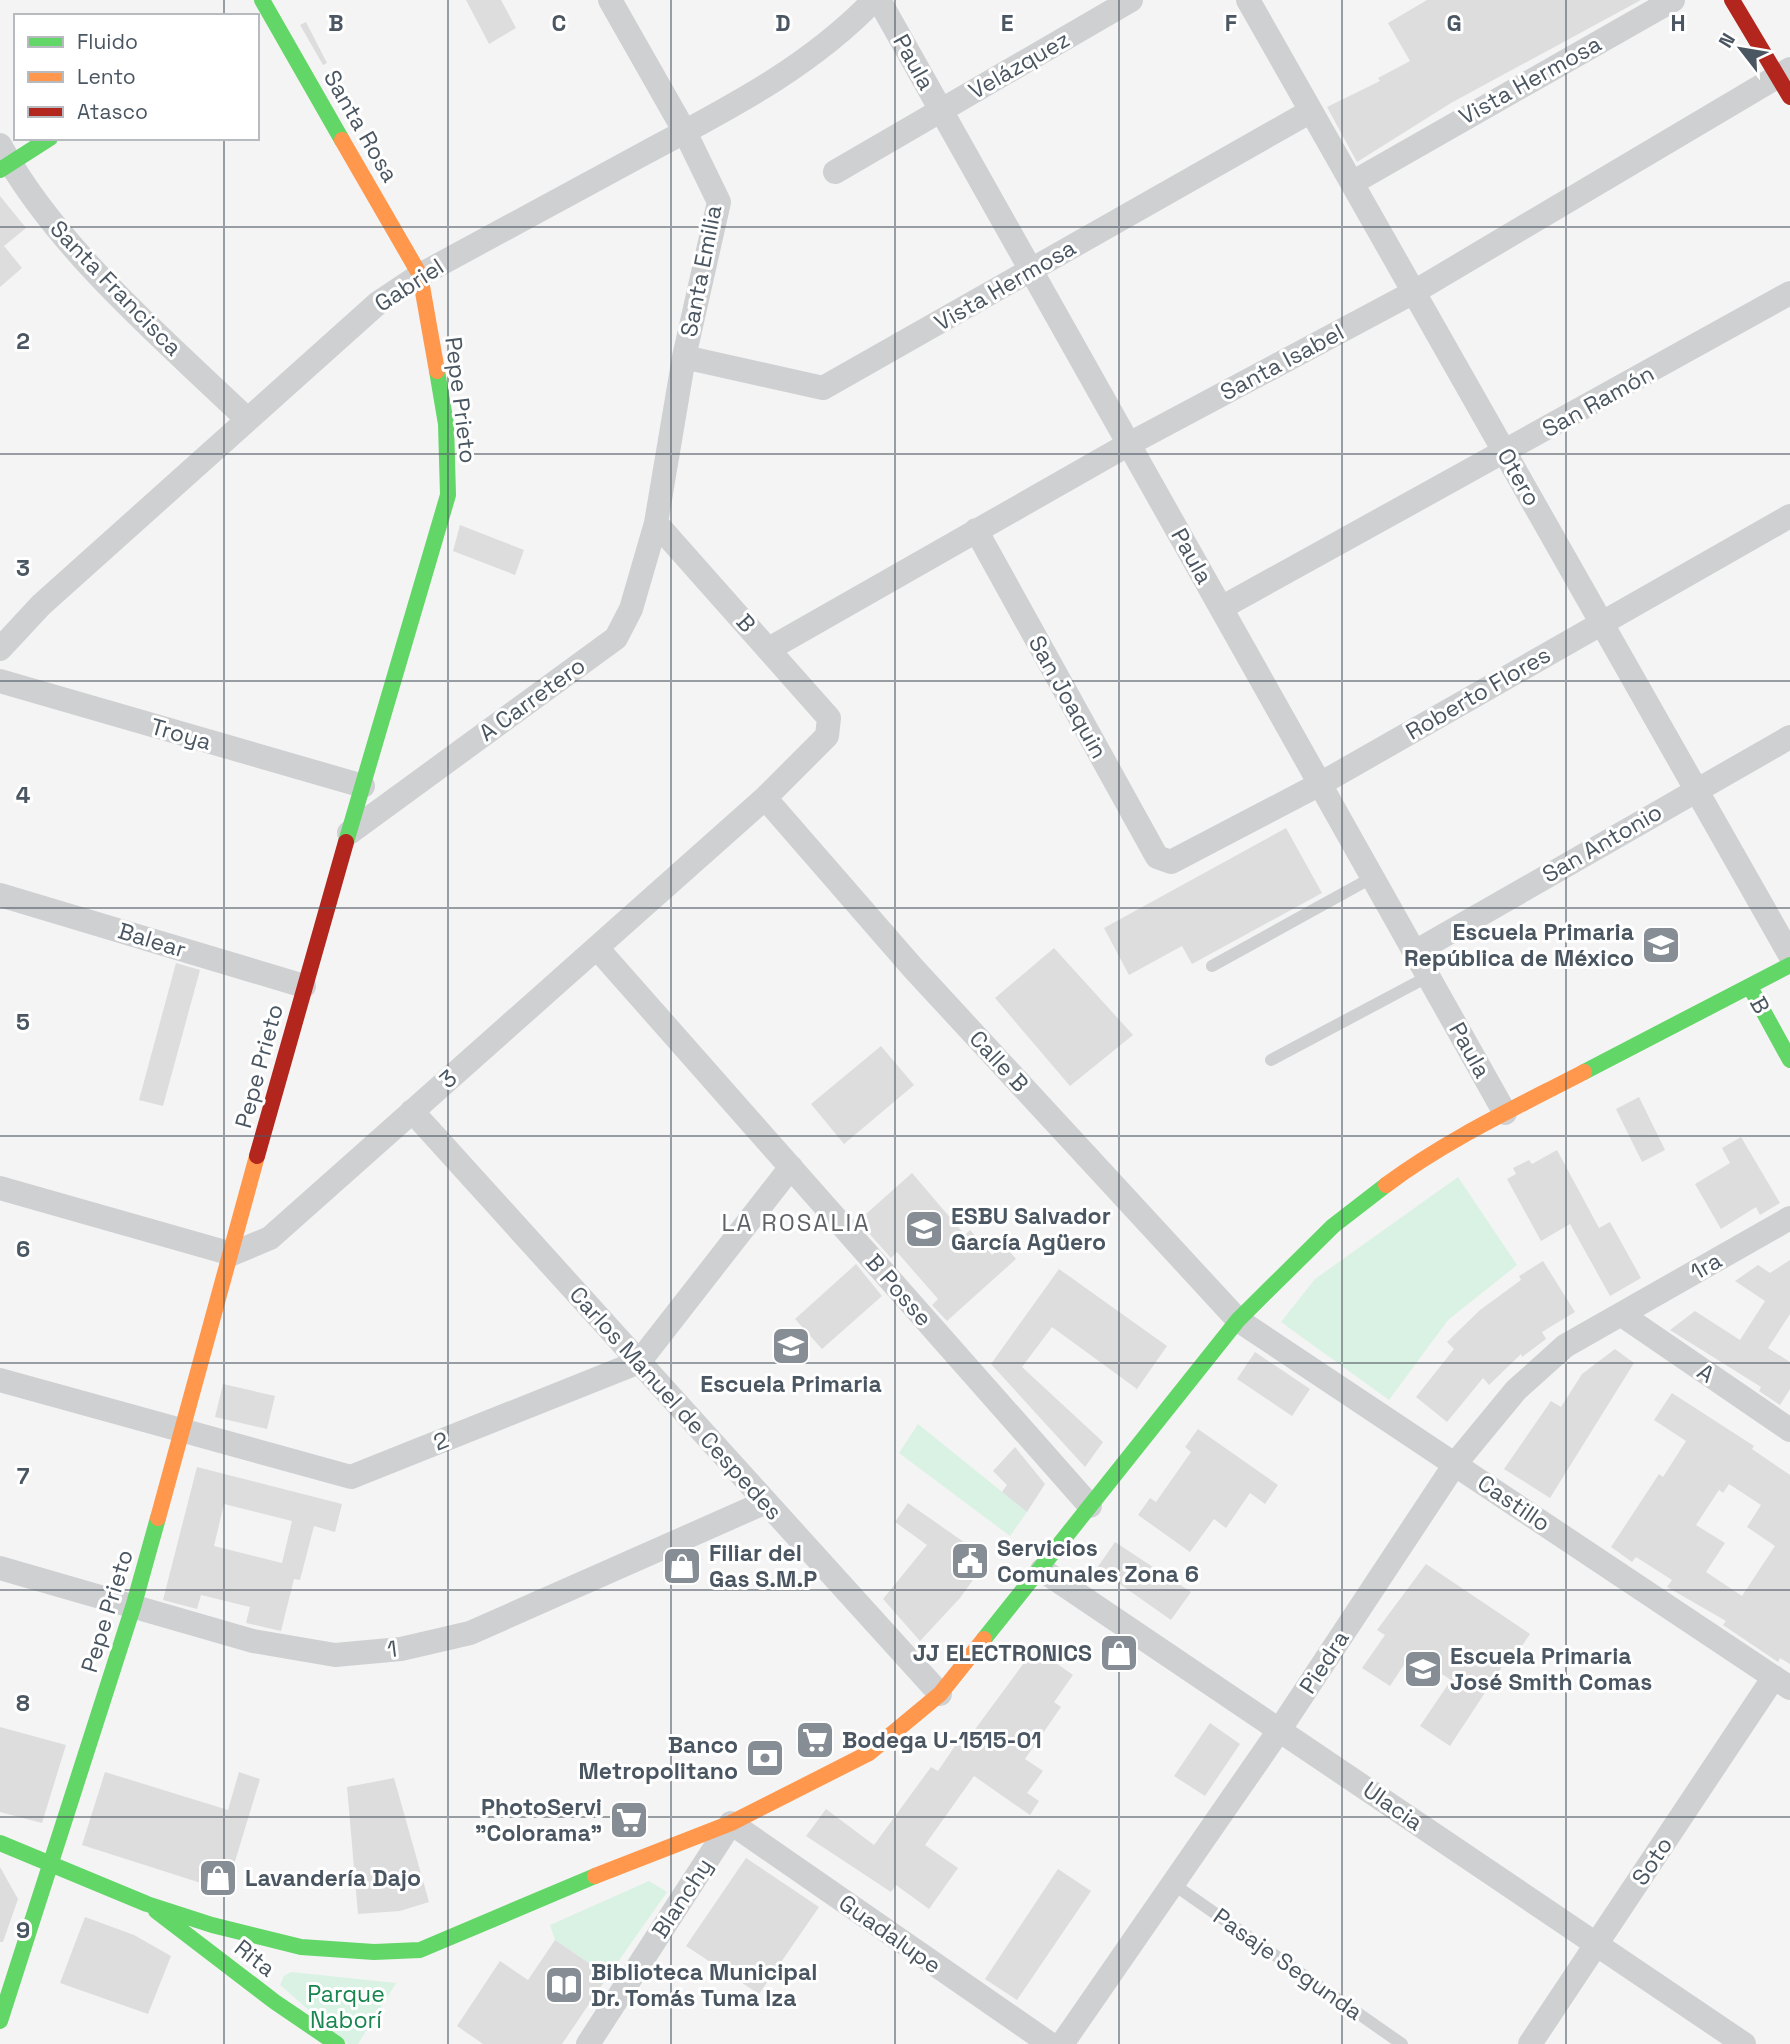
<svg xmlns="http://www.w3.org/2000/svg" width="1790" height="2044" font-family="'Space Grotesk',sans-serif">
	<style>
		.green { fill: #d9f2e3 }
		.building { fill: #ddddde; fill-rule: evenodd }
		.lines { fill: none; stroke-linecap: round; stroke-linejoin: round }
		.lane { stroke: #ced0d2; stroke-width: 12 }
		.street { stroke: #ced0d2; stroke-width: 24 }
		.fast { stroke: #63d668; stroke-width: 16 }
		.slow { stroke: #ff974d; stroke-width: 16 }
		.jam { stroke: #b3261e; stroke-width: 16 }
		.grid { fill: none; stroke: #4a5661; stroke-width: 2; stroke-opacity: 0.55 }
		.labels { text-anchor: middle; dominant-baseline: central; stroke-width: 6; stroke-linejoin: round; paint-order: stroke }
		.street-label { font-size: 23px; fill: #4a5661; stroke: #fff }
		.poi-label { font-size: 23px; font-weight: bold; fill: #4a5661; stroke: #fff; text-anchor: start }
		.park-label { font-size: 23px; fill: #17864f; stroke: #fff }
		.neighbourhood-label { font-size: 24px; letter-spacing: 2px; fill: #5f6368; stroke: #fff }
		.grid-label { font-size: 23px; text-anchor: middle; font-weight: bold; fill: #4a5661; stroke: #fff; stroke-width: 6; stroke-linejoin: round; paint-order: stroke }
	</style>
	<rect width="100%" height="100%" fill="#f4f4f4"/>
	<!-- green -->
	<path class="green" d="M1458,1177L1517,1265L1448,1320L1389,1400L1281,1322L1315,1279Z
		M918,1424L1027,1512L1010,1536L899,1453Z
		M649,1881L667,1892L608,1976L555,1940L550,1925Z
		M291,1972L396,1983L358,2044H348L280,1985L284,1976Z"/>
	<!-- building -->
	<path class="building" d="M466,0H501L516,28L489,44Z
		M1427,0H1641L1451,103L1357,162L1327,107L1380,81L1378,78L1410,61L1388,23Z
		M306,22L327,63L323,65L300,25Z
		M0,196L26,228L4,246L22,268L0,287Z
		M460,525L524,550L515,575L453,551Z
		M1286,828L1322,893L1192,964L1182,946L1129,975L1104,928Z
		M1054,948L1133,1035L1070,1086L995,998Z
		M176,963L200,970L163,1106L139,1100Z
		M881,1046L914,1085L844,1144L811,1104Z
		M1639,1097L1665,1150L1642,1162L1616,1109Z
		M1741,1137L1780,1203L1760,1215L1756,1207L1721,1229L1695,1184L1730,1163L1722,1148Z
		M1557,1150L1599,1228L1610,1222L1641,1278L1610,1296L1570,1224L1541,1241L1507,1179L1516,1174L1513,1168L1529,1160L1532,1164Z
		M912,1173L965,1235L970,1230L992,1255L1004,1245L1016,1259L947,1321L932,1305L938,1299L897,1252L891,1258L858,1221Z
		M1790,1260V1314L1768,1348L1790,1362V1389L1780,1405L1759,1391L1761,1387L1670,1330L1695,1311L1740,1340L1765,1301L1735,1281L1758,1265L1770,1273Z
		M1543,1261L1575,1312L1542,1332L1546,1339L1522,1357L1521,1354L1489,1385L1483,1378L1447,1422L1416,1397L1454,1349L1447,1342L1480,1310L1521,1280L1519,1276Z
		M856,1264L882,1296L822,1349L795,1319Z
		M1059,1269L1167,1346L1137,1389L1052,1327L1022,1367L1103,1442L1085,1467L991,1364Z
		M1615,1349L1634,1363L1550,1498L1504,1469L1551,1401L1561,1407L1582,1374Z
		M1255,1352L1310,1389L1292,1416L1237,1379Z
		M223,1384L275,1396L267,1429L215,1417Z
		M1672,1393L1754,1446L1752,1449L1790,1475V1664L1780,1658L1778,1662L1723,1625L1726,1621L1667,1587L1672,1580L1636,1557L1632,1562L1611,1547L1659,1474L1663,1477L1686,1441L1654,1420ZM1729,1484L1761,1505L1747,1527L1775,1546L1742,1596L1706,1572L1725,1543L1696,1525L1719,1490L1723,1493Z
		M1198,1429L1278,1485L1265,1504L1250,1493L1226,1528L1214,1519L1190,1552L1138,1515L1150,1498L1156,1502L1191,1452L1185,1447Z
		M1015,1447L1045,1484L1027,1512L1002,1492L1007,1485L993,1471Z
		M197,1467L342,1504L335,1532L314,1526L300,1580L294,1579L281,1631L246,1623L250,1607L201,1595L197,1609L163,1600ZM224,1504L292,1521L282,1563L214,1546Z
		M908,1503L988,1559L960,1598L920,1641L883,1599L927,1545L895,1522Z
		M1115,1542L1191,1592L1171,1620L1097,1568Z
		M1426,1564L1530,1634L1513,1659L1509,1656L1450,1746L1420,1726L1451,1680L1411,1654L1390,1686L1362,1668L1385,1635L1377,1630Z
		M1035,1648L1073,1675L1054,1702L1061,1707L1025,1759L1043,1771L1027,1793L1039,1801L1030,1815L974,1776L925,1845L958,1868L929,1909L896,1885L891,1892L806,1836L826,1809L874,1845L931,1767L938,1771L957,1743L962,1747Z
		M1210,1723L1240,1744L1205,1796L1174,1776Z
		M0,1727L66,1745L42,1823L0,1812Z
		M105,1772L228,1810L239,1772L260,1779L226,1891L82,1845Z
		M394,1778L429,1902L400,1911L358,1914L347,1787Z
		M746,1858L819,1907L759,1994L686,1946Z
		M0,1867L18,1899L3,1942H0Z
		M1058,1869L1091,1891L1017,2000L985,1979Z
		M85,1917L134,1935L171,1956L148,2014L60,1983Z
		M555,1940L608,1976L562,2044H483L457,2026L500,1961L528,1980Z"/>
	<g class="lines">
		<!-- lane -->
		<path class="lane" d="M1212,966L1373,877
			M1271,1060L1429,976
			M1173,1884L1402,2044"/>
		<!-- street -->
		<path class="street" d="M879,0L1505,1113
			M1248,0L1790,955
			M0,145C56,248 162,338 247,419
			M835,172L1131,0
			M1352,183L1673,0
			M684,357L823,388L1311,111
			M976,530L1157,857L1171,862L1320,784L1790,516
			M1221,608L1790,293
			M0,649L41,605L378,303L420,275C495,234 570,194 645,153C727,109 809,68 874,0
			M769,649L1129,444L1414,292L1790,69
			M0,681L363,786
			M765,798L913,968L1238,1320L1790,1688
			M349,833L616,638L631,609L656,523L684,357L719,202L685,132L610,0
			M0,895L304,986
			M597,948L1090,1506
			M1415,952L1790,737
			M412,1111L940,1694
			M0,1188L232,1254L270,1238L765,798L827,736L829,718L656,523
			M1622,1315L1790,1430
			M0,1380L351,1477L639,1362L791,1167
			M0,1568L253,1641L335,1655L401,1649L470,1633L766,1502
			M1042,1570L1744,2044
			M588,2044L731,1823L1050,2044
			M1062,2044L1280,1729L1455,1464L1516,1390L1565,1346L1790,1218
			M1530,2044L1774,1677"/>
		<!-- fast -->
		<path class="fast" d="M262,0L342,140
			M0,170L50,138
			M346,842L448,495L446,424L437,371
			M1750,987L1790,1060
			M1584,1072L1790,965
			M984,1639L1238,1320L1333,1226L1386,1185
			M0,1843L147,1904L212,1925L301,1947L374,1952L420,1950L595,1876
			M156,1911L275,2002L337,2044
			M0,2021L134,1604L158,1518"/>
		<!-- slow -->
		<path class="slow" d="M342,140L420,275L437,371
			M1386,1185C1446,1140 1517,1107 1584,1072
			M158,1518L257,1156
			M595,1876L731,1823L869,1753L940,1694L984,1639"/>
		<!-- jam -->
		<path class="jam" d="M1732,0L1790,97
			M257,1156L346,842"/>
	</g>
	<!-- grid -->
	<path class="grid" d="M224,0V16M448,0V2044M671,0V2044M895,0V2044M1119,0V2044M1342,0V2044M1566,0V2044M224,138V2044M0,227H1790M0,454H1790M0,681H1790M0,908H1790M0,1136H1790M0,1363H1790M0,1590H1790M0,1817H1790"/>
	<!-- icons -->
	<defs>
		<symbol id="school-square" viewBox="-11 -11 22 22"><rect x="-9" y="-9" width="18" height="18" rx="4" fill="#868d94" stroke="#fff"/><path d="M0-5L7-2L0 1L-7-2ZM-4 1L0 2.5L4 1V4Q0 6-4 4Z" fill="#fff"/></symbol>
		<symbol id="civic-square" viewBox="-11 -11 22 22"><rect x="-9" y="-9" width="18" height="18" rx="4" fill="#868d94" stroke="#fff"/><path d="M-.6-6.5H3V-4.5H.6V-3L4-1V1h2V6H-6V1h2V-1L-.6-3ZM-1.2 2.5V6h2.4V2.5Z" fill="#fff"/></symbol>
		<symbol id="shop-square" viewBox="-11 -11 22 22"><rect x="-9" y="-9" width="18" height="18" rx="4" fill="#868d94" stroke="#fff"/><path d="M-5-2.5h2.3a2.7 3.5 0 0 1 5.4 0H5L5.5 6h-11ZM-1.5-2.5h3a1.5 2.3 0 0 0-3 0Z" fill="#fff"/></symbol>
		<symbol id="supermarket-square" viewBox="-11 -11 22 22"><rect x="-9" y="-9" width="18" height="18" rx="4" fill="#868d94" stroke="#fff"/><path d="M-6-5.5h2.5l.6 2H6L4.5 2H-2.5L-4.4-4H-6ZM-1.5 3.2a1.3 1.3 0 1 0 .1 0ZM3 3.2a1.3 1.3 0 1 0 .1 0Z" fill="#fff"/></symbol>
		<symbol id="bank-square" viewBox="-11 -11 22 22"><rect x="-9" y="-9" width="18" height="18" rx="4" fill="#868d94" stroke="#fff"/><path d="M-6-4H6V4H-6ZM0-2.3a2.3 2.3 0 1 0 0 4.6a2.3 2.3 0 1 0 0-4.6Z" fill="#fff"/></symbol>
		<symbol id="library-square" viewBox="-11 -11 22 22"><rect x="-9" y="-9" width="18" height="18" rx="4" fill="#868d94" stroke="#fff"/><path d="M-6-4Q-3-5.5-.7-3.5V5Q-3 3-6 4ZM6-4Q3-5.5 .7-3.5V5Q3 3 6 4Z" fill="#fff"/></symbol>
	</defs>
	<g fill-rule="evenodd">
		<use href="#school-square" x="1639" y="923" width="44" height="44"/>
		<use href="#school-square" x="902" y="1207" width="44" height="44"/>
		<use href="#school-square" x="769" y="1324" width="44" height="44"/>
		<use href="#civic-square" x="948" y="1539" width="44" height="44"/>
		<use href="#shop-square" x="660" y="1544" width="44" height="44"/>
		<use href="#shop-square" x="1097" y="1631" width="44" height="44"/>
		<use href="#school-square" x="1401" y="1647" width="44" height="44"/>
		<use href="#supermarket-square" x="793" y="1718" width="44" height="44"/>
		<use href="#bank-square" x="743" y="1736" width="44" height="44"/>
		<use href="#supermarket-square" x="607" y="1798" width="44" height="44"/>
		<use href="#shop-square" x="196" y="1856" width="44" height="44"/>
		<use href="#library-square" x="542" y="1963" width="44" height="44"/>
	</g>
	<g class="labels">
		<!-- street labels -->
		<g class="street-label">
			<text transform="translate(914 62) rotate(61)">Paula</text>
			<text transform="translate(1019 65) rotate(-30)">Velázquez</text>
			<text transform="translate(1530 80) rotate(-29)">Vista Hermosa</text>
			<text transform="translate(361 126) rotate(60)">Santa Rosa</text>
			<text transform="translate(701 271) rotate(-79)">Santa Emilia</text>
			<text transform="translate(409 285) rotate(-33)">Gabriel</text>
			<text transform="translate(1005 285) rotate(-30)">Vista Hermosa</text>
			<text transform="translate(116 288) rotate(46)">Santa Francisca</text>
			<text transform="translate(1282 362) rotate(-28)">Santa Isabel</text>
			<text transform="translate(461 400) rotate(83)">Pepe Prieto</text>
			<text transform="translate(1598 401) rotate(-29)">San Ramón</text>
			<text transform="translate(1519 477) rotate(60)">Otero</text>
			<text transform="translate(1192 556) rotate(61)">Paula</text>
			<text transform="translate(746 623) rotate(48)">B</text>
			<text transform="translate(1478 693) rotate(-30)">Roberto Flores</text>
			<text transform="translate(1068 697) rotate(61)">San Joaquin</text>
			<text transform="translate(532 699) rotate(-36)">A Carretero</text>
			<text transform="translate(181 734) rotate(16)">Troya</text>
			<text transform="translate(1602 843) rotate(-30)">San Antonio</text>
			<text transform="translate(152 940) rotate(17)">Balear</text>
			<text transform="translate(1760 1005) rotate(61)">B</text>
			<text transform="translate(1470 1050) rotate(61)">Paula</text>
			<text transform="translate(999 1061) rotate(47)">Calle B</text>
			<text transform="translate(259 1066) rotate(-75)">Pepe Prieto</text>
			<text transform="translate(448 1079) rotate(-41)">3</text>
			<text transform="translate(1706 1266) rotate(-30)">1ra</text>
			<text transform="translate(899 1290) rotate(49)">B Posse</text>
			<text transform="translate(1706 1373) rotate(34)">A</text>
			<text transform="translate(676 1403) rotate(48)">Carlos Manuel de Cespedes</text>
			<text transform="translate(441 1441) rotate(-22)">2</text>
			<text transform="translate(1514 1503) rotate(34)">Castillo</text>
			<text transform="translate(107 1611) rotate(-73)">Pepe Prieto</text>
			<text transform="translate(392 1649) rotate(-7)">1</text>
			<text transform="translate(1324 1662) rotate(-57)">Piedra</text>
			<text transform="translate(1393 1806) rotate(35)">Ulacia</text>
			<text transform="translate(1652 1861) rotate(-56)">Soto</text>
			<text transform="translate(682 1898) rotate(-57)">Blanchy</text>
			<text transform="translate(890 1934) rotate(35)">Guadalupe</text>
			<text transform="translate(255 1958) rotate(38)">Rita</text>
			<text transform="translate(1288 1964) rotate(35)">Pasaje Segunda</text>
		</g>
		<!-- poi labels -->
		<g class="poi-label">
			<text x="1634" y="932" text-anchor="end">Escuela Primaria<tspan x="1634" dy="26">República de México</tspan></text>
			<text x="951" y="1216">ESBU Salvador<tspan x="951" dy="26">García Agüero</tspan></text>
			<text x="791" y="1384" text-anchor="middle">Escuela Primaria</text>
			<text x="997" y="1548">Servicios<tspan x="997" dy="26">Comunales Zona 6</tspan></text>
			<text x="709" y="1553">Filiar del<tspan x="709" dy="26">Gas S.M.P</tspan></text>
			<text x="1092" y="1653" text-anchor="end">JJ ELECTRONICS</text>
			<text x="1450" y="1656">Escuela Primaria<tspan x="1450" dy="26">José Smith Comas</tspan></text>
			<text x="842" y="1740">Bodega U-1515-01</text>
			<text x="738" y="1745" text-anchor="end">Banco<tspan x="738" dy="26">Metropolitano</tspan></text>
			<text x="602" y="1807" text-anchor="end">PhotoServi<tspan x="602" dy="26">"Colorama"</tspan></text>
			<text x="245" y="1878">Lavandería Dajo</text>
			<text x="591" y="1972">Biblioteca Municipal<tspan x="591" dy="26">Dr. Tomás Tuma Iza</tspan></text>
		</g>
		<!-- park labels -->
		<g class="park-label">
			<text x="346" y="1994">Parque<tspan x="346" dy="26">Naborí</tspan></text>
		</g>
		<!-- neighbourhood labels -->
		<g class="neighbourhood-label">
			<text x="796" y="1222">LA ROSALIA</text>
		</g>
	</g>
	<g class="grid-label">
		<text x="336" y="31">B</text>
		<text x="559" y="31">C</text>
		<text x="783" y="31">D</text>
		<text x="1007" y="31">E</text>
		<text x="1231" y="31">F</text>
		<text x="1454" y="31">G</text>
		<text x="1678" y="31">H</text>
		<text x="23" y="349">2</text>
		<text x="23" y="576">3</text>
		<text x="23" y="803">4</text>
		<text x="23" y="1030">5</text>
		<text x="23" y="1257">6</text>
		<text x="23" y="1484">7</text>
		<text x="23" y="1711">8</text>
		<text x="23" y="1938">9</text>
	</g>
	<!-- legend -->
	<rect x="14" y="14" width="245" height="126" fill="#ffffff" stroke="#b7bbc0" stroke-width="2"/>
	<rect x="28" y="37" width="35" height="10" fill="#63d668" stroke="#b7bbc0" stroke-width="2"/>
	<text x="77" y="49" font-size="21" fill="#4a5661">Fluido</text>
	<rect x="28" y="72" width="35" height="10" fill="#ff974d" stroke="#b7bbc0" stroke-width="2"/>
	<text x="77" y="84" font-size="21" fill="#4a5661">Lento</text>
	<rect x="28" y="107" width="35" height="10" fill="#b3261e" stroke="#b7bbc0" stroke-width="2"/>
	<text x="77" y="119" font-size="21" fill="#4a5661">Atasco</text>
	<!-- north arrow -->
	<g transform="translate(1741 49) rotate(301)" stroke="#ffffff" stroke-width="5" paint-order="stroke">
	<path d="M0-5L12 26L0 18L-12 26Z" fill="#4a5661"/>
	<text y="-10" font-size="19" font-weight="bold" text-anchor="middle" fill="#4a5661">N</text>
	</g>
</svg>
